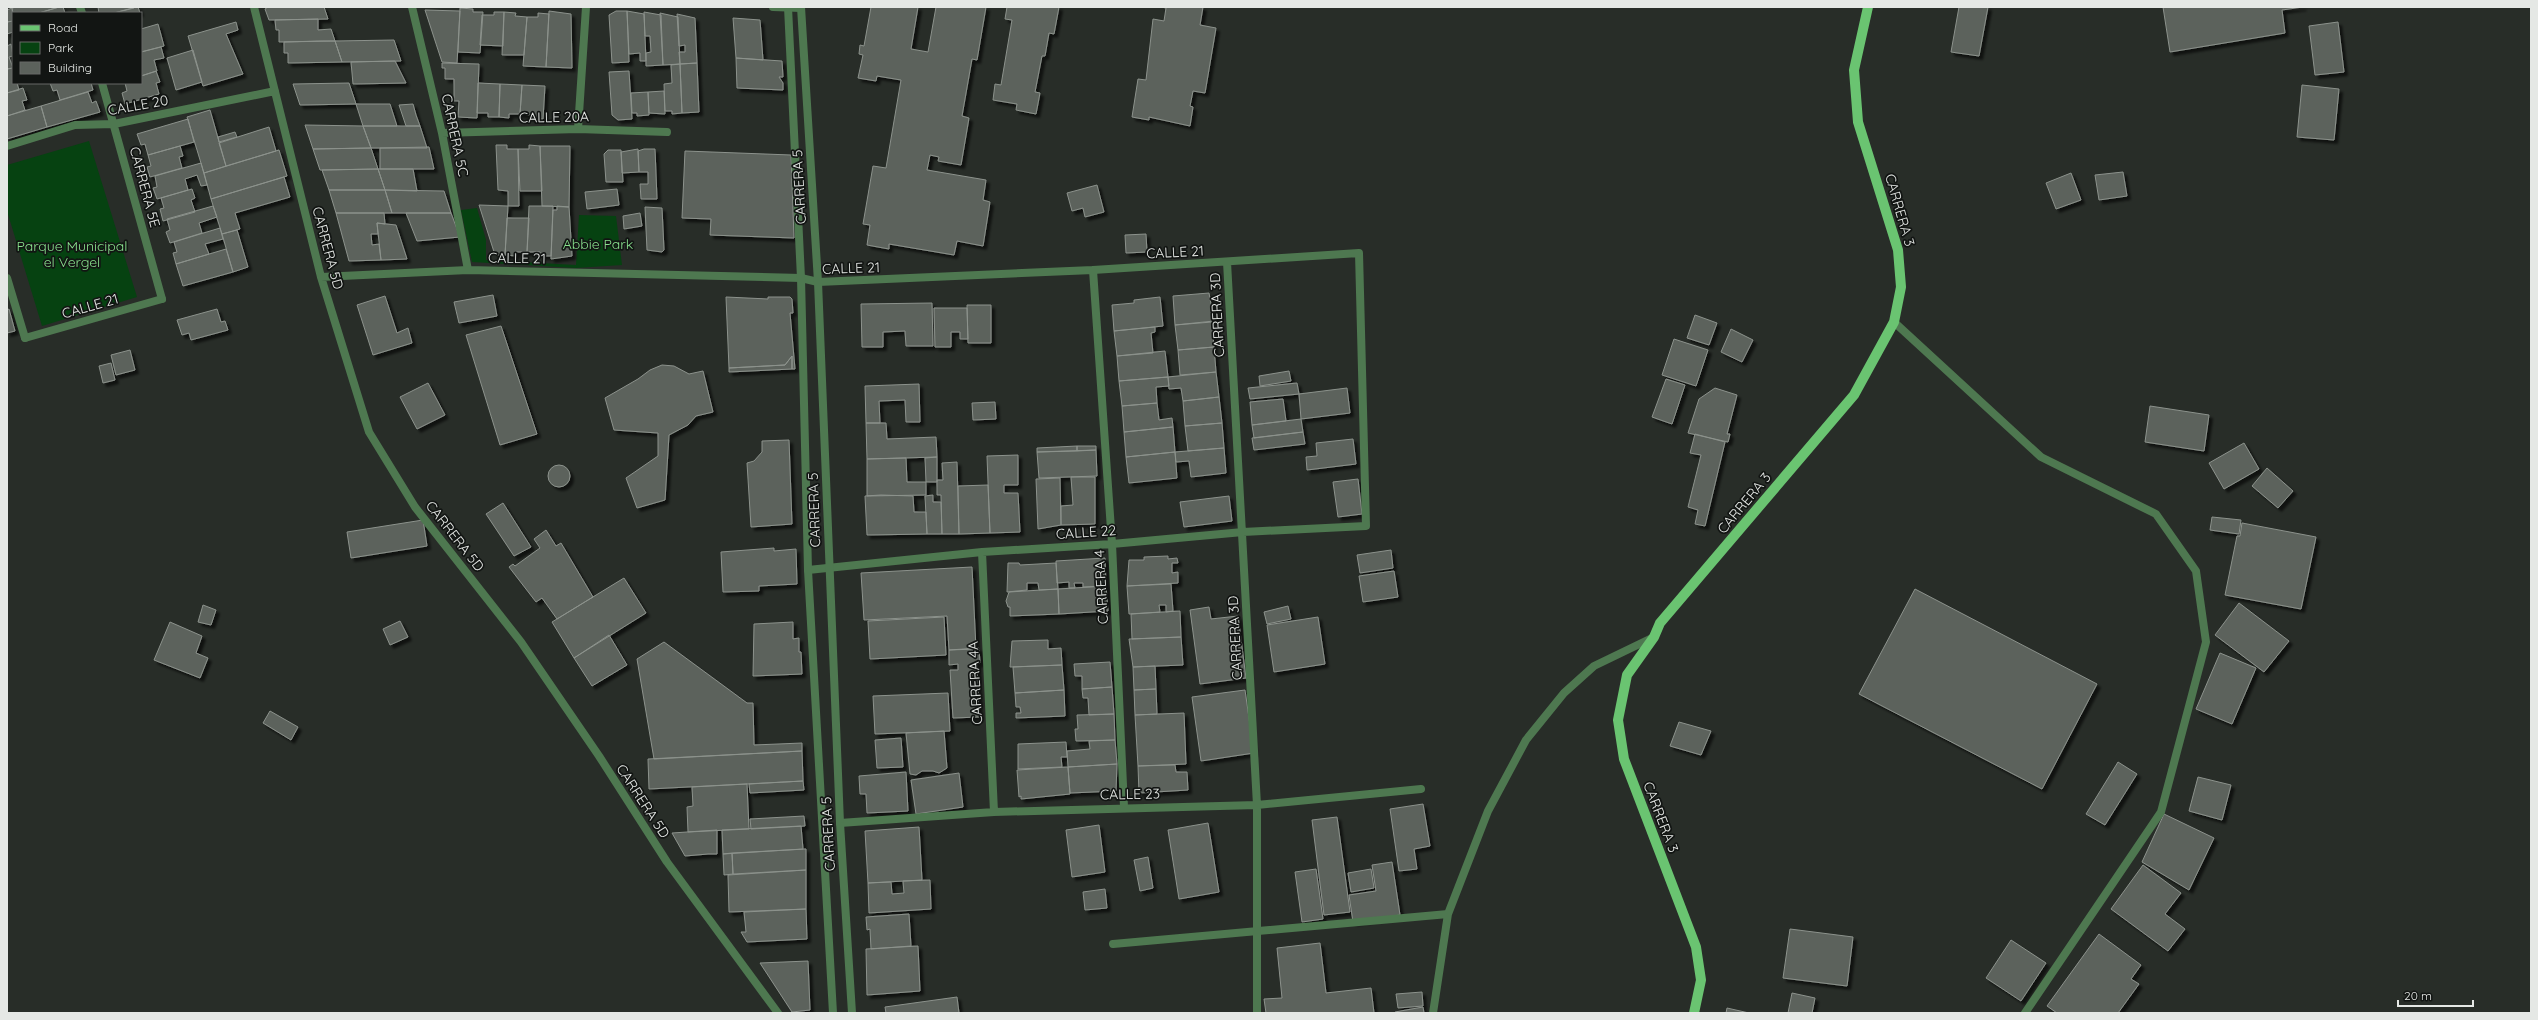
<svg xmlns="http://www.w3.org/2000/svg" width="2538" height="1020" font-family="Quicksand,sans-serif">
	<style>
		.green { fill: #064211 }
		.building { fill: #5c625c; stroke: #8c928c; filter: url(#shadow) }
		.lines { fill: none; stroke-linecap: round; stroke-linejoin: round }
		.pedestrian { stroke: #4e7850; stroke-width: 8 }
		.minor { stroke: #4e7850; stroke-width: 8 }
		.tertiary { stroke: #4e7850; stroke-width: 8 }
		.primary { stroke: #6ac471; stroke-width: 10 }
		.labels { text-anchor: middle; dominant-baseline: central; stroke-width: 3.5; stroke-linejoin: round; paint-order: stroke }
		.street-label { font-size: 14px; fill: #e5e8e5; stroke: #121513 }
		.park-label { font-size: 14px; fill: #89e18e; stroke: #121513 }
	</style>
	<defs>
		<filter id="shadow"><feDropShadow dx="3.5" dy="3.5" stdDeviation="1" flood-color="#0009"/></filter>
	</defs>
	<rect width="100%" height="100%" fill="#282d28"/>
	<!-- green -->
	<path class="green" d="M89,141L137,297L42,326L7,211V165Z
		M477,208L486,240V260L576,265L579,215L616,216L622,265L576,268L472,262L461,210Z"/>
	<!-- building -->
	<path class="building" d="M17,7H59L39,13H13L12,8Z
		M59,7H63L65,13H39Z
		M98,7H134V8L114,13H99Z
		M138,7L140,13H114L136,7Z
		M268,7H324L328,19L269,20L265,9Z
		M871,7H918L911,49L928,52L936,7H986L977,60L972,59L962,116L969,118L961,165L938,161L939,157L930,155L927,170L986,180L983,200L990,202L983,246L957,241L954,255L889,244V249L867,245L870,225L863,224L873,166L886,168L901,80L877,76L876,81L858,78L863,55L859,54L860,45L864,46Z
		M1007,7H1059L1054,34L1049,33L1045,56H1042L1035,92L1040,93L1036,114L1016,110L1017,104L993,100L995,84L1001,85L1012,20L1005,19Z
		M1161,7H1203L1200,25L1216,28L1205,93L1193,91L1190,106L1193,107L1190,126L1149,117V120L1132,117L1138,79L1146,80L1153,19L1164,21L1166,8Z
		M1959,7H1988L1979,56L1951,52Z
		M2163,7H2303L2282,10L2285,33L2170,52Z
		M12,8L13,21L7,22V10Z
		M460,8L473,9V12H483L480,53L458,52Z
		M425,10L460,11L457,63L442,62Z
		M549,11L571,14L572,68L546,67Z
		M616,11H627L629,62L612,63L609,15Z
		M627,11L644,14L646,61H640V53L629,54Z
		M494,12H504L503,46L480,45L482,15H494Z
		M504,12L516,13L515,16L527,17L524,55H502Z
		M644,12L661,15L663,65L646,66V53L651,52L650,36H645Z
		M538,13L549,14L546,67L523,66L527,17H538Z
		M660,13L678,17L680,64L663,65Z
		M677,14L695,18L697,63L680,64L679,52H685V45L679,46Z
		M733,18L760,20L763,60L736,58Z
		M318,19V30L331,29L335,41L279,42V30H276L275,20Z
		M13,21V32L7,34V22Z
		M236,22L238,30L226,34L243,74L203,86L188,36Z
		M2338,22L2344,72L2315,75L2309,26Z
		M158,24L164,46L141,52V29Z
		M394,40L401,61L342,62L335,41Z
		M320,41H335L342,62L288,63V53H284V42Z
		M11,44L13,56L9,57L13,68L7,69V46Z
		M161,47L164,58L154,60L157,71L141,76V52Z
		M193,50L202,82L176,90L167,58Z
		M736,58L782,61L783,77H779L783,83V90L737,88Z
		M395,61L406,83L353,84L351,62Z
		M442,63L479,64L477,118L458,117L459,101H454V79H445V68H442Z
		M697,63L699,112L682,113L680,64Z
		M680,64L682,113L672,114V111H665L664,84L672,83L671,65Z
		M13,68V83H17L19,90L7,93V69Z
		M156,71L160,82L156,83L159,94L125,104L122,93L127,91L125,83H141V76Z
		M629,71L632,119L618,120L612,115L609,72Z
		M50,83H91L93,90L60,100L57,90L53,91Z
		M349,83L356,104L300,105L293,84Z
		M478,83L500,84L499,117H488V113H477Z
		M500,84L522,85L520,114H509V118L499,117Z
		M522,85L545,86L543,119H531L532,115L520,114Z
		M2302,85L2339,89L2334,140L2297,137Z
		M23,88L27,100L22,101L25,110L7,116V93Z
		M664,91L665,114L649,113L648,92Z
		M88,92L92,103L96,101L100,112L47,127L41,106Z
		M648,92L649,115L637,116V113H632L631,93Z
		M356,104H390L397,126H363Z
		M413,104L416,115L420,126H406L399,105Z
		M41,106L47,127L7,139V116Z
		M210,110L226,166L204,173L187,117Z
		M188,119L194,142L148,155L145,144L141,145L137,134Z
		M305,125L363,126L371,148L313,149Z
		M363,126H420L427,148H371Z
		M269,127L276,151L226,166L219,143Z
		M235,132L237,137L219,142L218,137Z
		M496,145H507V149H518L519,206H508V191L498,190Z
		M529,145L540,146L542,191H520L518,149H529Z
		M180,146L183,156L179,157L182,168L150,177L147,167L151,166L148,155Z
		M540,146H570L569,207L542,206Z
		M429,147L434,169H380V148Z
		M371,148L378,169L320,170L313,149Z
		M638,149L639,172L622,173L621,152Z
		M644,149H655L657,199H641L640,184H648V172H639L638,151Z
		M279,150L287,176L211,199L204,173Z
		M608,150H621L623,182H606L604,154Z
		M685,151L791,155L794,238L710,235L711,219L682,218Z
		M201,163L207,185L201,186L197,175L185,179L188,190L157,199L153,188L157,187L155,176Z
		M378,169L385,190H329L322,170Z
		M378,169H413L417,191L385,190Z
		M2123,172L2127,196L2099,200L2095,175Z
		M2071,173L2081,200L2056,209L2046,183Z
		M284,177L290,197L235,213L240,229L222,234L211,199Z
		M1097,185L1104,212L1085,217L1083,208L1072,211L1067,193Z
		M192,189L195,198L191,200L195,212L163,221L160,209L164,208L161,198Z
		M617,189L619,205L587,209L585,192Z
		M329,190H385L392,213H336Z
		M385,190L444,191L451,213H392Z
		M479,205L508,206L505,255H495Z
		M213,206L217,217L199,223L202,233L170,243L166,232L170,230L167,219Z
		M529,206H553L551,256H540V252H527Z
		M557,206L569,207L572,256L551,259L553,210H557Z
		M645,207L662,208L664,250L662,252L647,250Z
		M336,213H384L385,224L377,223L378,234H371L372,245L379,244L381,260L349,261Z
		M406,213H451L460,237L417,241Z
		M640,213L642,226L624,229L623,216Z
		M507,218H529L527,252H516V256L505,255Z
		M377,223L396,225L407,259L381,260Z
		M220,228L223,239L205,244L209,254L176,264L173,253L177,252L174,242Z
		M237,230L248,267L233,272L222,234Z
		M1146,234L1147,252L1126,253L1125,235Z
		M226,249L233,272L183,286L176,264Z
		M1209,293L1214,321L1175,325L1173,296Z
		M493,295L497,316L459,323L454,302Z
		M385,296L397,333L408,328L412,343L373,355L357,305Z
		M726,297L768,299V297H790L792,299L793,313H790L795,369H792V356L785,365L729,368Z
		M1160,297L1163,326L1114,331L1112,305L1134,303V300Z
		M932,303L933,346H906L905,331L883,332V347H862L861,304Z
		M967,305H991V343H968Z
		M934,308H967L968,339H960V332H951V347H935Z
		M9,309L15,331L7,333V310Z
		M217,309L221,322L225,321L228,330L191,340L189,333L182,335L177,320Z
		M1695,315L1717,323L1709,345L1687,338Z
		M1212,322L1214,347L1178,350L1175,325Z
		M501,326L537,434L500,445L466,335Z
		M1155,327V332L1151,333L1153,353L1117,356L1114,331Z
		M1731,329L1753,340L1742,362L1721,352Z
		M1674,339L1708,350L1696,386L1662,375Z
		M1214,347L1216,372L1180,375L1178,350Z
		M130,350L135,370L116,375L111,355Z
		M1165,351L1168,377L1119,381L1117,356Z
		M792,356V369L729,372V368L785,365Z
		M111,363L115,380L103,383L99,366Z
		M662,365L674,366L689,374L703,371L713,412L696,416L688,425L669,435L665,500L637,508L626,478L658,456V433L614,430L605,398L638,379L650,370Z
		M1289,371L1291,381L1260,386L1259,376Z
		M1216,372L1219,397L1183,401L1181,388L1169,389L1168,377Z
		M1168,377L1169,386L1156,387L1157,403L1122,406L1119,381Z
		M1666,379L1685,385L1672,424L1652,417Z
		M428,383L445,415L417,429L400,397Z
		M1297,383L1299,394L1250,399L1248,388Z
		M919,384L920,422H906L905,400L879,401L880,423H866L865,386Z
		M1347,388L1350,413L1301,419L1299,394Z
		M1715,388L1737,395L1727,434H1730L1728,442L1688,433L1699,399Z
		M1219,397L1222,423L1185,426L1183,401Z
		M1283,399L1286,421L1252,425L1250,402Z
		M995,402L996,419L973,420L972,403Z
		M1157,403L1159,420L1172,418L1173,427L1124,432L1122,406Z
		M2150,406L2209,415L2204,451L2145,442Z
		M1301,419L1303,432L1254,438L1252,425Z
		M866,423H886L887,439L936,437L937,457L867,459Z
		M1222,423L1224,448L1188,451L1185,426Z
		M1173,427L1175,452L1126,457L1124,432Z
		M1303,432L1305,444L1254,450L1252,438Z
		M1695,434L1725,442L1705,526L1695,524L1698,510L1688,507L1701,455L1690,453Z
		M1353,439L1356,464L1307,470L1306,457L1317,456L1316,443Z
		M789,440L792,524L751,527L747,463L754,461L762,452V441Z
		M2244,443L2259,469L2224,489L2209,463Z
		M1077,446V451L1037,452V448Z
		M1077,446H1096V450L1077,451Z
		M1224,448L1226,473L1191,477L1189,461L1176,462L1175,452Z
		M1096,450L1097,476L1039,478L1037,452Z
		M1175,452L1177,478L1129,483L1126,457Z
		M1018,455V485H1004V493H1018L1020,532L990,533L987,456Z
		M937,457V482H926L925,458Z
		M906,458L907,482H926V495L867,496V459Z
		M957,462L959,534H942L941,495H937V480H943L942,463Z
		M548 476a11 11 0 1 1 22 0a11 11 0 1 1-22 0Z
		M2267,468L2293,491L2278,508L2252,486Z
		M1071,477H1095V524L1061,525V506L1073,505Z
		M1060,478L1061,525L1038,529L1036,479Z
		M1358,479L1362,514L1338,517L1333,482Z
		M988,485L990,533L959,534L958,486Z
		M881,495L913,496L914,512H926L927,534L867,535L865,496Z
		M933,495V502H941L942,534H927L925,496Z
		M1229,496L1232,521L1184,527L1180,502Z
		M503,503L531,547L514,556L486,514Z
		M2212,517L2241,520L2239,534L2210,530Z
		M423,520L427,546L351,558L347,532Z
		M2242,523L2316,537L2301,609L2225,595L2237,536H2240Z
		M546,530L556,546L561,543L593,597L557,619L542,598L536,602L509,567L513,564L515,566L540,548L534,539Z
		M774,548V551L796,549L797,584L759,586V591L723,592L721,552Z
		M1391,550L1393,568L1360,573L1357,555Z
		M1168,556V559L1177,558L1178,563H1172V573L1178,572V583L1127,586L1129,560H1144V557Z
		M1105,558L1106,586L1083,587V583H1074L1075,588H1069V582L1057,583L1056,561Z
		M1008,563H1019L1020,565L1056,563L1058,589L1039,590L1038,583H1027V590L1007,592Z
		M972,567L976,649L949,650L947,616L864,620L861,573Z
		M1394,571L1398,597L1363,602L1359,576Z
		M624,578L646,613L574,658L552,622Z
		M1171,584L1173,611L1166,612V605H1159L1160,612L1129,614L1127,586Z
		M1106,586L1108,611L1059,614L1058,589Z
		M1058,589L1059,614L1010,616V607H1008L1006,601L1009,592Z
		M1915,589L2097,684L2042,789L1859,694Z
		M2239,603L2289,641L2264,672L2215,635Z
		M203,605L216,610L211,625L198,622Z
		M1288,606L1291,619L1267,624L1264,612Z
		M1209,607L1211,619L1238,616L1246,678L1200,684L1190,610Z
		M1180,611L1181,637L1132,639L1131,614Z
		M944,617L946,655L870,659L868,621Z
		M1318,617L1325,664L1274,672L1267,625Z
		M400,621L408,637L390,645L383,629Z
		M170,622L202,636L196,653L208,658L200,678L154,660Z
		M793,622V639L799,638V652H801L802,674L753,676L754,624Z
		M609,635L627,665L592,686L574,658Z
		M1181,637L1183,665L1133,667L1129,639Z
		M1048,640V649L1061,648L1062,665L1010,667L1012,641Z
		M664,642L747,703H753L754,745L802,743V751L654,759L637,659Z
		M979,648L980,663L977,664L979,717L953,718L950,670H958V664L949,665V650Z
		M2220,653L2256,668L2232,724L2196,709Z
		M1110,662L1112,687L1082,689V676H1075L1074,664Z
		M1062,665L1064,690L1015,693L1013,667Z
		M1155,666L1156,689L1134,690L1133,667Z
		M1112,687L1114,714L1089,715L1088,698H1083L1082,689Z
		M1156,689L1157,714L1135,715L1134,690Z
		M1064,690L1065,716L1016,718V713H1021L1020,707H1016L1015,693Z
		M1245,690L1254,753L1201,761L1192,697Z
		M948,693L950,731L875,734L873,696Z
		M270,711L298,727L291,740L263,723Z
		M1184,713L1186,764L1138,766L1135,715Z
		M1114,714L1115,740L1076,741L1075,729H1078L1077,715Z
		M1679,722L1711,731L1701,755L1670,746Z
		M944,731L947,768L939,773L933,771H922L916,775L910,774L906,733Z
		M901,738L903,767L877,768L875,740Z
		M1115,740L1117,764L1068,767L1067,751L1090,749L1089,741Z
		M1066,742L1067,757H1061L1062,767L1018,769V744Z
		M802,751L803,781L649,789L648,759Z
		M2118,762L2137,774L2105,825L2086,814Z
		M1117,764L1116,791L1070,793L1068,767Z
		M1175,765L1176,772H1187L1188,790L1139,793L1138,766Z
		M1068,767L1070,794L1021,799V796L1019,797L1017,770Z
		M906,772L908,811L867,813L866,794H860L859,776Z
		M959,773L963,807L916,814L911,780Z
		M2198,777L2231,785L2222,820L2189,811Z
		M803,781L804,790L750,793L749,784Z
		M747,784L749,829L688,832L687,807L693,806L692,787Z
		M1423,804L1430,846L1414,849L1417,869L1399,871L1390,809Z
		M2164,814L2214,838L2189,890L2142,862Z
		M804,816L805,826L751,829L750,819Z
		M1337,817L1350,912L1324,915L1312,820Z
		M1208,823L1219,892L1179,899L1168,830Z
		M1099,825L1105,872L1072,877L1066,830Z
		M801,826L803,849L723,854L722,830Z
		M919,827L922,880L868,883L865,831Z
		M717,830V854H708L685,856L672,833Z
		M806,849V870L733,874L732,853Z
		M732,853L733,874L724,875L723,854Z
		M1148,857L1153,888L1140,891L1134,860Z
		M1392,862L1400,915L1353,922L1349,895L1376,891L1372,865Z
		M2143,865L2181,893L2165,914L2185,929L2168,951L2111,909Z
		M1316,869L1323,919L1302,922L1295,872Z
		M1371,869L1374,888L1351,892L1348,873Z
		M806,870V909L729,912L728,875Z
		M930,880L931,909L869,913L868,883L891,882L892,894L904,893L903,881Z
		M1105,889L1107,908L1085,910L1083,892Z
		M806,909L807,939L747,942L741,932H746L744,912Z
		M909,914L911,946L871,949L870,929L867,930L866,917Z
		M1790,929L1853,937L1847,986L1783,978Z
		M2099,934L2141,965L2131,979L2139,984L2118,1013H2057L2047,1006Z
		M2011,940L2046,963L2021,1001L1986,978Z
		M1320,943L1326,993L1371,988L1374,1013H1266L1264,999L1282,998L1277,948Z
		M918,946L920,991L867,995L866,949Z
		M808,961L810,1010L792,1012L760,963Z
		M1422,992L1423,1006L1398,1008L1396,994Z
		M1792,993L1815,998L1812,1013H1788Z
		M957,997L959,1013H886L885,1007Z
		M1423,1007L1424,1013H1395V1012Z
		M1727,1008L1749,1013H1726Z"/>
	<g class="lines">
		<!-- pedestrian -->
		<path class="pedestrian" d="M25,338L162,299"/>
		<!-- minor -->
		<path class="minor" d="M80,7L82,13
			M254,7L321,277L369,432L415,507L521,642L599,756L667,862L778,1013
			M412,7L442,133L468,270
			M773,7L801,8
			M102,83L162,299
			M578,129L586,7
			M442,133L578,129L667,132
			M7,146L75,125L114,124L275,91
			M1227,262L1257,805V1013
			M1093,270L1112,544L1124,807
			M321,277L468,270L801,278L818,282L1093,270L1359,253L1366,526L1243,532L1112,544L982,552L808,570
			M7,278L25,338
			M1894,322L2041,457L2156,514L2196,571L2206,642L2161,812L2025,1013
			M982,552L994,812
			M840,823L994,812L1257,805L1421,789
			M1113,944L1448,914
			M1433,1013L1448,914L1488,811L1526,740L1564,693L1594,666L1654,637"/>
		<!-- tertiary -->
		<path class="tertiary" d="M788,7L801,278L808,570L833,1013
			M801,7L818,282L840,823L852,1013"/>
		<!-- primary -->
		<path class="primary" d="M1694,1013L1701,980L1696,947L1624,759L1618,720L1627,675L1654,637L1660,623L1854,395L1894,322L1901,287L1898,250L1858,122L1854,70L1868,7"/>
	</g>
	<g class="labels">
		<!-- street labels -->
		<g class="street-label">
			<text transform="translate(138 105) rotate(-10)">CALLE 20</text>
			<text transform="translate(554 117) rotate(-1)">CALLE 20A</text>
			<text transform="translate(455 135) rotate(78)">CARRERA 5C</text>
			<text transform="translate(145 187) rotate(75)">CARRERA 5E</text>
			<text transform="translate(799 187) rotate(-93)">CARRERA 5</text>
			<text transform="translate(1900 210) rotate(74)">CARRERA 3</text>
			<text transform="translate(328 248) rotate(75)">CARRERA 5D</text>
			<text transform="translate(1175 252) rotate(-3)">CALLE 21</text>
			<text transform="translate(517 258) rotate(1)">CALLE 21</text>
			<text transform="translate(851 268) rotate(-2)">CALLE 21</text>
			<text transform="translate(90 306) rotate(-16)">CALLE 21</text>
			<text transform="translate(1217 315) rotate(-93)">CARRERA 3D</text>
			<text transform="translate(1744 503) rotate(-50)">CARRERA 3</text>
			<text transform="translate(814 510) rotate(-92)">CARRERA 5</text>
			<text transform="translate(1086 532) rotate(-4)">CALLE 22</text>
			<text transform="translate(455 536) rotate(52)">CARRERA 5D</text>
			<text transform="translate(1101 587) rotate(-93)">CARRERA 4</text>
			<text transform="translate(1235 638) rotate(-93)">CARRERA 3D</text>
			<text transform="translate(975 683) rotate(-93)">CARRERA 4A</text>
			<text transform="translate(1130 794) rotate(-1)">CALLE 23</text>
			<text transform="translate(643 801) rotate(57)">CARRERA 5D</text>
			<text transform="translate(1661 817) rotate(69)">CARRERA 3</text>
			<text transform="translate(828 834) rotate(-93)">CARRERA 5</text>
		</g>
		<!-- park labels -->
		<g class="park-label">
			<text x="598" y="244">Abbie Park</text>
			<text x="72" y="246">Parque Municipal<tspan x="72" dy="16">el Vergel</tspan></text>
		</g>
	</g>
	<!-- border -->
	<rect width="2538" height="1020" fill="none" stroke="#e5e8e5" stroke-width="16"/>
	<!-- legend -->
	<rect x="12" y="12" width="130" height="72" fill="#121513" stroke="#666967"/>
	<rect x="20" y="25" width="20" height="6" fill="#6ac471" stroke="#666967"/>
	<text x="48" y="32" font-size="12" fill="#e5e8e5">Road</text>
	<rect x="20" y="42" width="20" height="12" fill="#064211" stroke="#666967"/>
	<text x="48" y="52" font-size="12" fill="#e5e8e5">Park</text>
	<rect x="20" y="62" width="20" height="12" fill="#5c625c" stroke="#666967"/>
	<text x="48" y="72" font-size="12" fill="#e5e8e5">Building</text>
	<!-- scale -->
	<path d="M2398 1000v6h75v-6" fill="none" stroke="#e5e8e5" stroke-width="2"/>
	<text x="2404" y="1000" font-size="12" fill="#e5e8e5" stroke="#121513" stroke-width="3" paint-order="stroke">20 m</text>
</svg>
